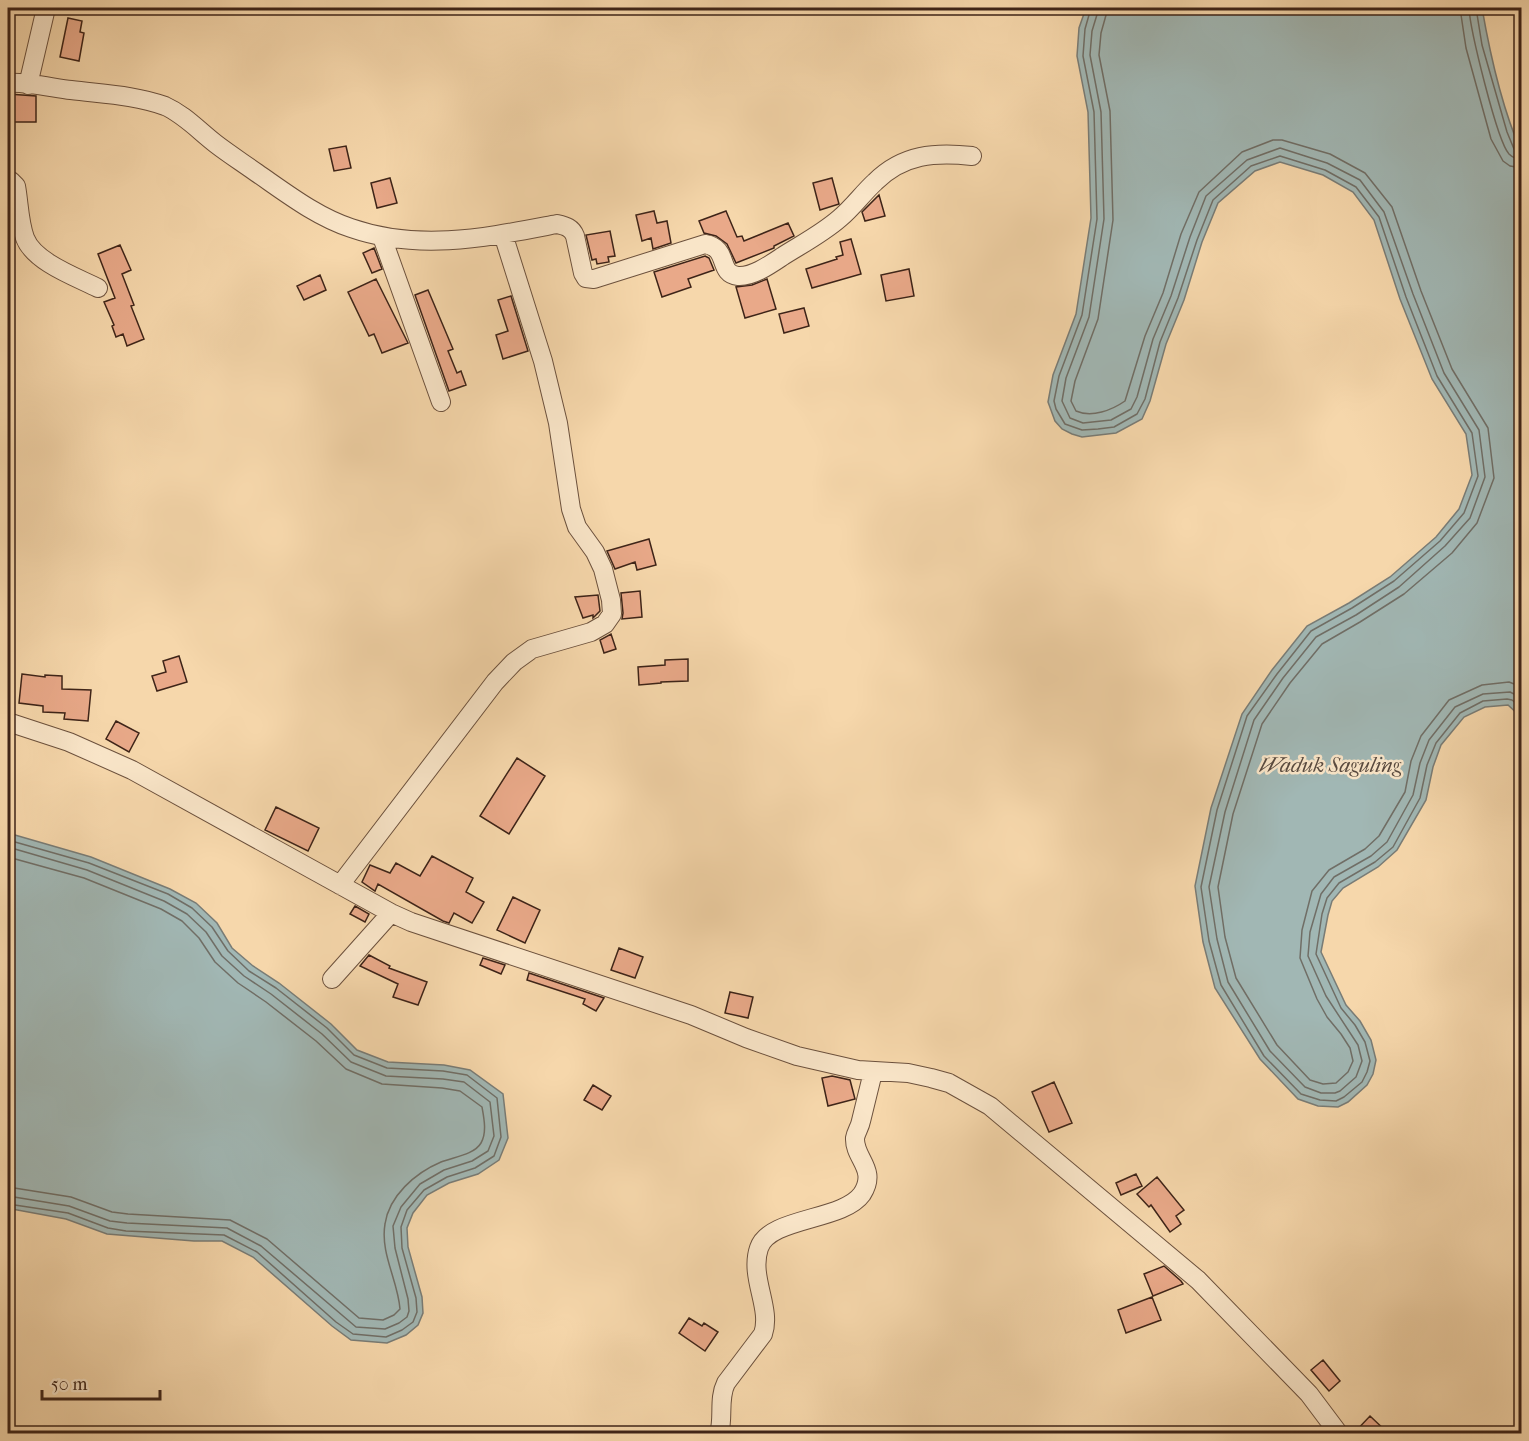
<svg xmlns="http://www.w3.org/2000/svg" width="1529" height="1441" font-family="'IM FELL French Canon',serif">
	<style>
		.water { fill: #a1b7b4; stroke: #797c76; stroke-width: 1.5 }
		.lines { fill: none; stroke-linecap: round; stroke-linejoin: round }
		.shore { stroke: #706e66; stroke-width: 1.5 }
		.building { fill: #e9a989; stroke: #3e2418; stroke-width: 1.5 }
		.street-casing { stroke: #6c513d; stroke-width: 20 }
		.street { stroke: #f9e5c8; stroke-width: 18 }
		.labels { text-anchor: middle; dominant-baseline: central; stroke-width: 5; stroke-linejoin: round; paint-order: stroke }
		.water-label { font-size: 21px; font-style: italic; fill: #57493f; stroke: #f9e5c8 }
	</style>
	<rect width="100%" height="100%" fill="#f6d7ab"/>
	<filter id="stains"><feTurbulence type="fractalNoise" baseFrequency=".00333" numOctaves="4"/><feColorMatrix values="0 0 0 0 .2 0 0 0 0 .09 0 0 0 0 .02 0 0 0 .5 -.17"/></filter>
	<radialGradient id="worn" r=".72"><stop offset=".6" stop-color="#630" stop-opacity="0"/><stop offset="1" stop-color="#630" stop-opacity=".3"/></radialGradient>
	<!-- water -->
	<path class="water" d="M1086,8H1482C1490,54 1502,108 1521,151V717L1508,705L1485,707L1464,717L1441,745L1433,767L1426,800L1397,850L1378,867L1343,888L1332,901L1328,915L1321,952L1346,1005L1360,1021L1371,1040L1376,1060L1373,1074L1367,1085L1348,1102L1338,1107L1318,1106L1298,1099L1260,1059L1215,988L1203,942L1195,886L1211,808L1242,714L1272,670L1307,626L1349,603L1390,577L1436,537L1459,509L1472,475L1466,434L1432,379L1400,299L1374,220L1353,192L1323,175L1280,162L1255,171L1218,203L1202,242L1184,300L1166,344L1150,401L1142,419L1116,433L1082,437L1072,434L1062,429L1055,421L1048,402L1053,375L1076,314L1091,218L1088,112L1077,56L1079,28Z
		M8,833L91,857L170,889L196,903L217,923L232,948L253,966L279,983L331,1024L357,1050L388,1062L444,1065L470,1070L503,1094L508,1138L499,1160L478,1174L449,1183L427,1195L413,1213L407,1228L408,1247L422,1297L423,1313L418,1325L406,1335L387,1343L351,1340L332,1326L253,1257L222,1241H194L107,1234L66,1219L12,1209L8,1210Z"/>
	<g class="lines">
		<!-- shore -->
		<path class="shore" d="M1091,8L1085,29L1083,56L1094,112L1097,219L1082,315L1059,376L1054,401L1056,409L1065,424L1082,430L1098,429L1114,427L1137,414L1145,399L1160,342L1178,298L1197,240L1213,200L1251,166L1280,156L1325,170L1356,187L1379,217L1406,297L1437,376L1472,433L1478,476L1464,513L1440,541L1394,581L1352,608L1311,631L1277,674L1247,716L1217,810L1201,887L1209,941L1221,985L1264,1056L1301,1094L1320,1100L1336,1101L1344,1097L1362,1082L1367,1072L1370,1061L1365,1042L1355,1025L1341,1008L1316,954L1322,914L1327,898L1339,883L1375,862L1393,847L1420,798L1427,765L1436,743L1460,713L1483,701L1507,699L1512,700L1522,708
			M1099,8L1092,31L1090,55L1101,112L1104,219L1089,317L1066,378L1062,401L1070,418L1083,423L1111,420L1131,409L1137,397L1153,339L1171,296L1190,237L1206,196L1247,160L1280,148L1327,163L1360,180L1384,212L1413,294L1444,373L1479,430L1485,477L1470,518L1445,546L1399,587L1356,615L1316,637L1283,678L1254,720L1225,812L1209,887L1217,939L1228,982L1270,1051L1305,1087L1321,1093H1335L1340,1091L1356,1077L1362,1061L1358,1045L1326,996L1308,956L1310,932L1321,894L1334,877L1371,856L1387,842L1413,795L1420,763L1429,740L1455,707L1483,694L1510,692L1522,698
			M1108,8L1101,33L1099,55L1110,111L1113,220L1098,319L1075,381L1071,401L1076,411C1092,418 1112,410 1125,401L1145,336L1163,293L1181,234L1199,192L1242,152L1273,140H1282L1330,154L1365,173L1392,207L1421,291L1452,369L1488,428L1494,478L1477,523L1452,553L1404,594L1360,622L1322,644L1290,683L1262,724L1233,814L1218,887L1225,937L1236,978L1277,1045L1310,1080L1323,1084L1336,1083L1348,1072L1353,1061L1350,1048L1341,1034L1327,1017L1317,999L1300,958L1302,930L1312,891L1329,870L1365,849L1379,836L1405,792L1411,761L1421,736L1449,700L1482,685L1509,682L1522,687
			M1460,8L1466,48L1491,139L1503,161L1510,166L1522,168
			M1469,8C1470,29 1497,141 1509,154C1513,158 1517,159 1522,159
			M1476,8L1482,45L1507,132L1514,149L1522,152
			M8,840L89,863L168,894L192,908L212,927L228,951L249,971L276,988L327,1028L354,1055L387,1068L443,1071L467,1075L497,1098L501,1137L494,1156L475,1168L447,1177L424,1190L407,1210L401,1227L402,1248L416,1298L417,1312L413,1322L402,1330L386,1337L353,1334L336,1322L257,1252L224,1235L126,1231L108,1228L68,1213L8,1204
			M8,847L87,870L164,901L187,914L206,932L222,956L244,976L271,994L322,1034L351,1062L386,1076L443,1079L464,1082L490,1102L494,1136L488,1151L472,1161L444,1170L420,1184L401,1207L393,1226L395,1248L408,1299L409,1311L407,1317L399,1323L385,1329L356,1327L261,1246L227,1228L127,1223L110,1221L69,1206L8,1196
			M8,857L84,878L161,909L182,921L199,938L215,962L238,983L266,1002L316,1041L346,1069L382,1084L442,1088L460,1091L482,1107C484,1118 487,1133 481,1143C474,1155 453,1157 441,1162C415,1173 389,1196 385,1224C380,1253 398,1281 400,1309L394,1315L383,1320L359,1318L267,1239L230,1220L128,1214L112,1212L71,1197L8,1187"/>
	</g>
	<!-- building -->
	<path class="building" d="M68,18L82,21L80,32L84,33L79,61L60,57Z
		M8,94L36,96V122H8Z
		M346,146L351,168L334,171L329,149Z
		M390,178L397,203L377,208L371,183Z
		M832,178L839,204L820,210L813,183Z
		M879,195L885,216L865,221L862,212Z
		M654,211L657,223L667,221L671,243L653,249L651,238L642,241L636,215Z
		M726,211L737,237L742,236L744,241L788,223L794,236L774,246V248L736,263L727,244L716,236L704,233L699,221Z
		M610,231L615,256L608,257L609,262L597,264L596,259L592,260L586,235Z
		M851,239L861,274L812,288L806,269L837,259L836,257L843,255L840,242Z
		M120,245L131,270L122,274L134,305L131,306L144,339L127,346L123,334L116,337L112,326L114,325L104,302L115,298L98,254Z
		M374,248L382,269L372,273L363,253Z
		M705,256L709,258L714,270L688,279L691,287L662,297L654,272Z
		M909,269L914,296L886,301L881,275Z
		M320,275L326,290L304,300L297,286Z
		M376,279L408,343L382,353L374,334L369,336L348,292Z
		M767,279L776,309L745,318L736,287L752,285Z
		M428,290L453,349L448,351L457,373L461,371L466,385L449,391L415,295Z
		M511,296L528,351L503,359L496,335L508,331L498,300Z
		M804,308L809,326L784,333L779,314Z
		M649,539L656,565L637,570L635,562L615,569L607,551Z
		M640,591L642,617L622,619L623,613L621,593Z
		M598,595L600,611L593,618V615L583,618L575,597Z
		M611,634L616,649L604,653L600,640Z
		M179,656L187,682L157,691L152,676L166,672L163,661Z
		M688,659V681L661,682V683L639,685L638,667L665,665V660Z
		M22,674L45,677V675L62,676V689L91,690L88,721L64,719L65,713L43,712V706L19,703Z
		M116,721L139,733L129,752L106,739Z
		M517,758L545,776L509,834L480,816Z
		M276,807L319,828L308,851L265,830Z
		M432,856L473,878L466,892L484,902L472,923L454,913L449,923L443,921L378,884L375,891L362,882L370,865L390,873L396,863L420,876Z
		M513,897L540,910L525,943L497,930Z
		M355,906L369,914L365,922L350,914Z
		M619,948L643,957L635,978L611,970Z
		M369,955L390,966L389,968L427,982L418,1005L393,997L398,984L360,966Z
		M483,958L505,965L501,974L480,965Z
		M529,973L604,998L596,1011L583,1004L585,999L527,980Z
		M730,992L753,997L748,1018L725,1013Z
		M832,1076L850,1080L855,1099L828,1106L822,1078Z
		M1054,1082L1072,1123L1049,1132L1032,1092Z
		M593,1085L611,1096L602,1110L584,1100Z
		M1136,1174L1142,1186L1121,1195L1116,1183Z
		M1157,1177L1184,1210L1176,1216L1181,1224L1170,1232L1151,1205L1149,1207L1137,1194Z
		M1164,1266L1181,1281L1183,1284L1153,1296L1144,1274Z
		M1152,1297L1161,1320L1126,1333L1118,1310Z
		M689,1318L702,1326L704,1323L718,1332L705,1351L679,1333Z
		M1323,1360L1340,1381L1329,1391L1311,1370Z
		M1370,1416L1389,1434H1353Z"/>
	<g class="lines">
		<defs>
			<path id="street" d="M8,83C22,81 54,88 71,90C102,94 135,95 165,106C185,115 199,131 216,144C229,154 243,163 257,173C286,193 317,217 351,228C420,252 488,237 557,224C566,226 572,228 575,236L583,273L586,278L594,279L705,244C730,248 717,274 738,276C753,277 771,264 783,256C802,244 823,233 840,218C853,207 863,193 875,182C903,154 935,152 972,156
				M28,85L46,8
				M8,180L11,181L16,186C19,202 19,222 25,238C34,262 76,277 98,288
				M382,237L441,402
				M8,722L69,742L132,770L391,913L411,922L691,1015L746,1038L797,1056L858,1070L908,1073L931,1078L949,1083L990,1106L1198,1280L1309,1394L1339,1434
				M340,885L495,682L514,662L532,649L591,632L605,624L612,614L611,600L603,569L595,552L577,527L571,509L558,423L543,361L503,234
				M332,979L391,913
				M719,1434C724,1417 718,1399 726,1383L763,1334C772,1308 749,1277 759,1248C769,1217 843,1221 862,1194C878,1169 854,1159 855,1138C856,1132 860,1127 861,1121C865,1105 869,1088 873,1072"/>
		</defs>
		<!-- street casing -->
		<use href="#street" class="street-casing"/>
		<!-- street -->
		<use href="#street" class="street"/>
	</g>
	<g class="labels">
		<!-- water labels -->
		<g class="water-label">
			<text x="1330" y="765">Waduk Saguling</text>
		</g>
	</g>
	<!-- margin -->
	<rect width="1529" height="1441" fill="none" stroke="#f6d7ab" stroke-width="30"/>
	<rect x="9" y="9" width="1511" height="1423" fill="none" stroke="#3e2418" stroke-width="3"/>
	<rect x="15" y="15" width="1499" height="1411" fill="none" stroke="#3e2418" stroke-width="1.5"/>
	<!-- scale -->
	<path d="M42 1390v9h118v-9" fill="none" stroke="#3e2418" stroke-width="3"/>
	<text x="51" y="1390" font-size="18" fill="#3e2418" stroke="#f9e5c8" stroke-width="4.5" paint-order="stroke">50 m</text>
	<rect width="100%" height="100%" filter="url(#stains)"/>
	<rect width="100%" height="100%" fill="url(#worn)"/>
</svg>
